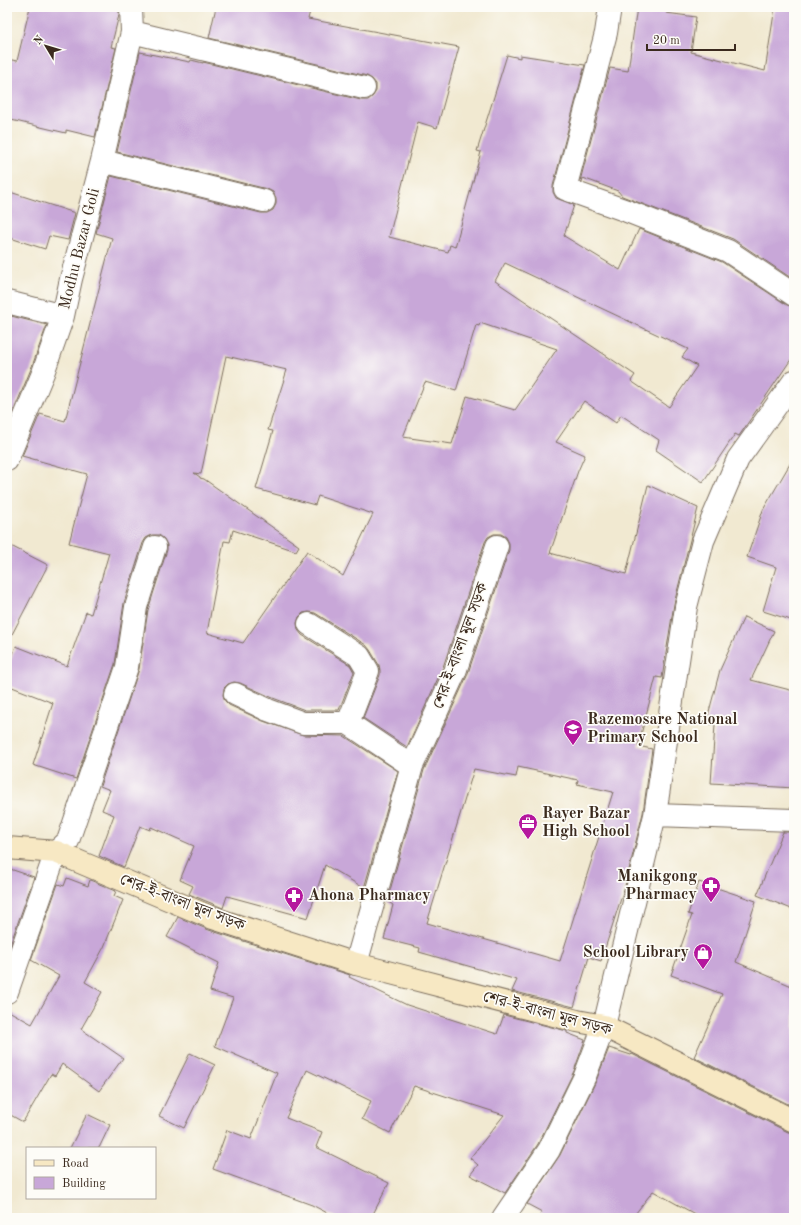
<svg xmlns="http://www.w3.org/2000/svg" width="801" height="1225" font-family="'Old Standard TT','Noto Serif Bengali',serif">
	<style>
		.building { fill: #c8a7d8; fill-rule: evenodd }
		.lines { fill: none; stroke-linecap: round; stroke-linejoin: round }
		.street-casing { stroke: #7b6d5d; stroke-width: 24 }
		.secondary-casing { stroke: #7b6d5d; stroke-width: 24 }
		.street { stroke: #fff; stroke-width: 22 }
		.secondary { stroke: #f7e8c3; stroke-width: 22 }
		.labels { text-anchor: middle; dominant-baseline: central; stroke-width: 3.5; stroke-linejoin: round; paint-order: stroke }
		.street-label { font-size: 16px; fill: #3b2a1e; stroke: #fdfcf7 }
		.poi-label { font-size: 16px; font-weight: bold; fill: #3b2a1e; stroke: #fdfcf7; text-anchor: start }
	</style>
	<rect width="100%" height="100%" fill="#fdfcf7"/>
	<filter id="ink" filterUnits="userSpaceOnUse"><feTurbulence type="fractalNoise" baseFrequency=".025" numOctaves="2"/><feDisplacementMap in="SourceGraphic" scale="8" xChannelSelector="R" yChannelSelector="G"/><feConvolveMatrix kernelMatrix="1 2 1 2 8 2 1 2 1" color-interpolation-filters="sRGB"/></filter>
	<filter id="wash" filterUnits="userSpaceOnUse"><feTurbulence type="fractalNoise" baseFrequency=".012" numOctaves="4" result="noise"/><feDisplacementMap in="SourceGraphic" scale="16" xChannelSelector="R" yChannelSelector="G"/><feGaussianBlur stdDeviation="0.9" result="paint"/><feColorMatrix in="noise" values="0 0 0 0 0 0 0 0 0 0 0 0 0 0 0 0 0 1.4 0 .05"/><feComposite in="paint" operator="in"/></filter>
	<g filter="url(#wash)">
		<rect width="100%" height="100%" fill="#f1e9d1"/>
		<g id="blocks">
			<!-- building -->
			<path class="building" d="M30,7H119V15L111,47L116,48L95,137L66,130V133L7,119V59L17,61Z
				M216,7H311L308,19L459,47L437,128L418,122L389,237L448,252L450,245L455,247L481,152L477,151L507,55L520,58V55L585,65L553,186V192L556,198L574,205L564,236L620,270L639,229L722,262L787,305L794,307V355L739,436L735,434L703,482L656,450L659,440L621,415L616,423L584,401L556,442L585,455L578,471L550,553L626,574L648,485L698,508L674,604L662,678L656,677L638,746L652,749L643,813L625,886L601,961L589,957L574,1007L512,991L517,980L419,952L420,948L384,939L393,905L387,901L424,770L467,676L509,550V543L506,537L501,534H494L488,537L485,542L443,667L407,747L363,718L380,675V670L379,665L370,650L366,645L315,613L309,612L303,613L299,617L297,623L298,630L302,635L350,665L354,672L339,710H305L273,698L240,683L234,682L228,684L224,688L223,695L225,701L229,705L263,721L303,735L344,736L398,771L364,888L325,865L308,918L227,896L223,908L189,894L193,886L180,880L194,846L151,827L150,830L140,826L124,867L99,856L114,815L102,810L110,790L100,786L139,669L148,610L167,550V545L164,539L159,535H152L146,538L143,543L124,603L115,664L76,779L33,765L53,703L7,685V670L16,646L67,666L86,612L91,614L109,553L69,543L87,474L22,456L40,414L65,421L112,238L96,233L111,176L261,213H267L273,210L276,204V198L273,192L267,189L117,152L140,52L190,62L191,60L203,63V62L361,100H368L373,96L376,91V84L372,79L367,76L209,38ZM505,263L688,349L682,357L697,366L669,407L631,381L635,375L495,281ZM480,323L557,349L515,410L467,396L452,444L403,437L425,382L456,391L476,325L479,326ZM226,356L287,370L268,430L273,431L256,489L315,505L318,496L373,514L343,576L307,551L243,643L207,633L224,541L230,542L233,530L296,551L299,546L204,479L200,478V477L194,473L201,474ZM518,767L578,780L577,784L613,792L560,961L427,923L474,769L516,777Z
				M637,7H666V13L696,17L691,52L765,71L775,7H794V280L733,239L622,196L618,191L583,178L582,182L580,181L610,68L628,71Z
				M7,191L75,213L68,240L49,236L45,249L7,237Z
				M7,315L47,325L31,369L7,427Z
				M794,457V621L763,611L776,567L747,557L763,510Z
				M7,544L48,565L7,644Z
				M744,617L774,631L751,680L794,691V788L711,783L715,725L706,723L720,670Z
				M783,832H794V910L757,895Z
				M7,868L34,877L9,948L7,947Z
				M67,878L88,886L90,880L116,891L114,896L123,900L104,947L85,982L102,992L81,1029L123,1058L99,1091L62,1064L55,1076L51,1074L23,1122L7,1113V1010L32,1024L59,976L31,960L58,884L64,886Z
				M699,882L756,901L736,962L794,987V1107L694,1057L722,994L671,975L692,915L688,914Z
				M178,917L209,930L350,975L349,977L407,1005L497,1034L504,1015L567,1031V1033L585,1040L574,1071L538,1144L505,1193L470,1175L478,1165L470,1158L504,1115L414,1086L390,1133L362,1119L371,1101L307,1070L286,1118L322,1132L316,1147L389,1183L371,1218H337L312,1205L213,1169L227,1130L251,1139L277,1073L215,1046L233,998L210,991L219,963L167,937Z
				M609,1048L631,1055L632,1054L788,1132L794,1133V1218H702L653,1191L632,1218H538L542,1212L527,1204L560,1155L596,1081Z
				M190,1053L215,1065L184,1128L159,1116Z
				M87,1114L110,1125L99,1148H70Z"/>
		</g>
	</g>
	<g filter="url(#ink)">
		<use href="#blocks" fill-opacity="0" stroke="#7b6d5d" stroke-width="1"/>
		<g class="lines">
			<defs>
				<path id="street" d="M610,7L606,33L565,189L627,211L728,251L794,295
					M132,32L364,88
					M102,161L264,201
					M7,302L63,316
					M7,460L43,373L63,316L71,279L102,161L132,32L131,7
					M309,624L359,656L368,671L348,723L412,766
					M235,694L268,710L303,723H348
					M655,815L794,820
					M356,964L412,766L455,672L497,546
					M7,992L56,852L68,841L127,667L136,607L155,547
					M503,1218L549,1150L585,1076L604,1026L655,815L686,607L703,541L738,459L794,381"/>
				<path id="secondary" d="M7,848L56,852L213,918L356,964L577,1021L604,1026L794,1121"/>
			</defs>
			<!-- street casing -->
			<use href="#street" class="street-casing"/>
			<!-- secondary casing -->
			<use href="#secondary" class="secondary-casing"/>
			<!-- street -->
			<use href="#street" class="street"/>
			<!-- secondary -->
			<use href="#secondary" class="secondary"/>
		</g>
	</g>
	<!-- icons -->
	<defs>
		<symbol id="school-pin" viewBox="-11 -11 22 30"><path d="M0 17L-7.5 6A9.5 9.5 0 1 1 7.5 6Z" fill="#b5179e" stroke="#fdfcf7"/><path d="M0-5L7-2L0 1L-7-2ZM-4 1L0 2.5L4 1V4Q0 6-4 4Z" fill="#fff"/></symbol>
		<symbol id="office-pin" viewBox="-11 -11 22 30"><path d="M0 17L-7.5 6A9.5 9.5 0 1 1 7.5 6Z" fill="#b5179e" stroke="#fdfcf7"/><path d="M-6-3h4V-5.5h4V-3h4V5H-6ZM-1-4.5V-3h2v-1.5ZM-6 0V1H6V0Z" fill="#fff"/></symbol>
		<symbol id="pharmacy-pin" viewBox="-11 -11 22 30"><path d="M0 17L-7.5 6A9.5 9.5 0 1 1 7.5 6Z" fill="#b5179e" stroke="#fdfcf7"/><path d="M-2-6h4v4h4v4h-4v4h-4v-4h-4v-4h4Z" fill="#fff"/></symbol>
		<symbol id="shop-pin" viewBox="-11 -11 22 30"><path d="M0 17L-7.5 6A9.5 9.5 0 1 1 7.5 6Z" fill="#b5179e" stroke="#fdfcf7"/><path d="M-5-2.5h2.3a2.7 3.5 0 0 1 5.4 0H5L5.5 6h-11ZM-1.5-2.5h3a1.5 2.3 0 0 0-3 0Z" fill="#fff"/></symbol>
	</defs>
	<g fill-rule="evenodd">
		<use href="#school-pin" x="562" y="718" width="22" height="30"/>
		<use href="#office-pin" x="517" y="812" width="22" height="30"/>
		<use href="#pharmacy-pin" x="700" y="875" width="22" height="30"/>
		<use href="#pharmacy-pin" x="283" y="885" width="22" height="30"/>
		<use href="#shop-pin" x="692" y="942" width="22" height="30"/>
	</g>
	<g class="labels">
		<!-- street labels -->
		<g class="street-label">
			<text transform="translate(80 249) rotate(-76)">Modhu Bazar Goli</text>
			<text transform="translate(461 646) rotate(-70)">শের-ই-বাংলা মূল সড়ক</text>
			<text transform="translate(182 903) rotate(21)">শের-ই-বাংলা মূল সড়ক</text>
			<text transform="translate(547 1014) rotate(15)">শের-ই-বাংলা মূল সড়ক</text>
		</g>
		<!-- poi labels -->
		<g class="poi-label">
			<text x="587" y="720">Razemosare National<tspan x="587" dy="18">Primary School</tspan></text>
			<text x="542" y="814">Rayer Bazar<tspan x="542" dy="18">High School</tspan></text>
			<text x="697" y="877" text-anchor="end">Manikgong<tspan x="697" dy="18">Pharmacy</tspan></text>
			<text x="308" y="896">Ahona Pharmacy</text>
			<text x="689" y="953" text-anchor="end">School Library</text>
		</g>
	</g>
	<!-- margin -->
	<rect width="801" height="1225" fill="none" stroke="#fdfcf7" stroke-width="24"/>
	<!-- legend -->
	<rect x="26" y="1147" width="130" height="52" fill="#fdfcf7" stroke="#afa8a0"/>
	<rect x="34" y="1160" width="20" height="6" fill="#f7e8c3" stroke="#afa8a0"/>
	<text x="62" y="1167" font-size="12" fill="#3b2a1e">Road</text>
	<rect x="34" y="1177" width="20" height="12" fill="#c8a7d8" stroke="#afa8a0"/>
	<text x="62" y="1187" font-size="12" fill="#3b2a1e">Building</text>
	<!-- north arrow -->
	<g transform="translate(46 46) rotate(308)" stroke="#fdfcf7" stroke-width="3" paint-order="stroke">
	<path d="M0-3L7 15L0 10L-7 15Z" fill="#3b2a1e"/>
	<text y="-6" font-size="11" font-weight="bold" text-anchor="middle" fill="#3b2a1e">N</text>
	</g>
	<!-- scale -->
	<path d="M647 44v6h88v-6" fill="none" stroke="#3b2a1e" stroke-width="2"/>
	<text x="653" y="44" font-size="12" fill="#3b2a1e" stroke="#fdfcf7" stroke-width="3" paint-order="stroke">20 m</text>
</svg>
